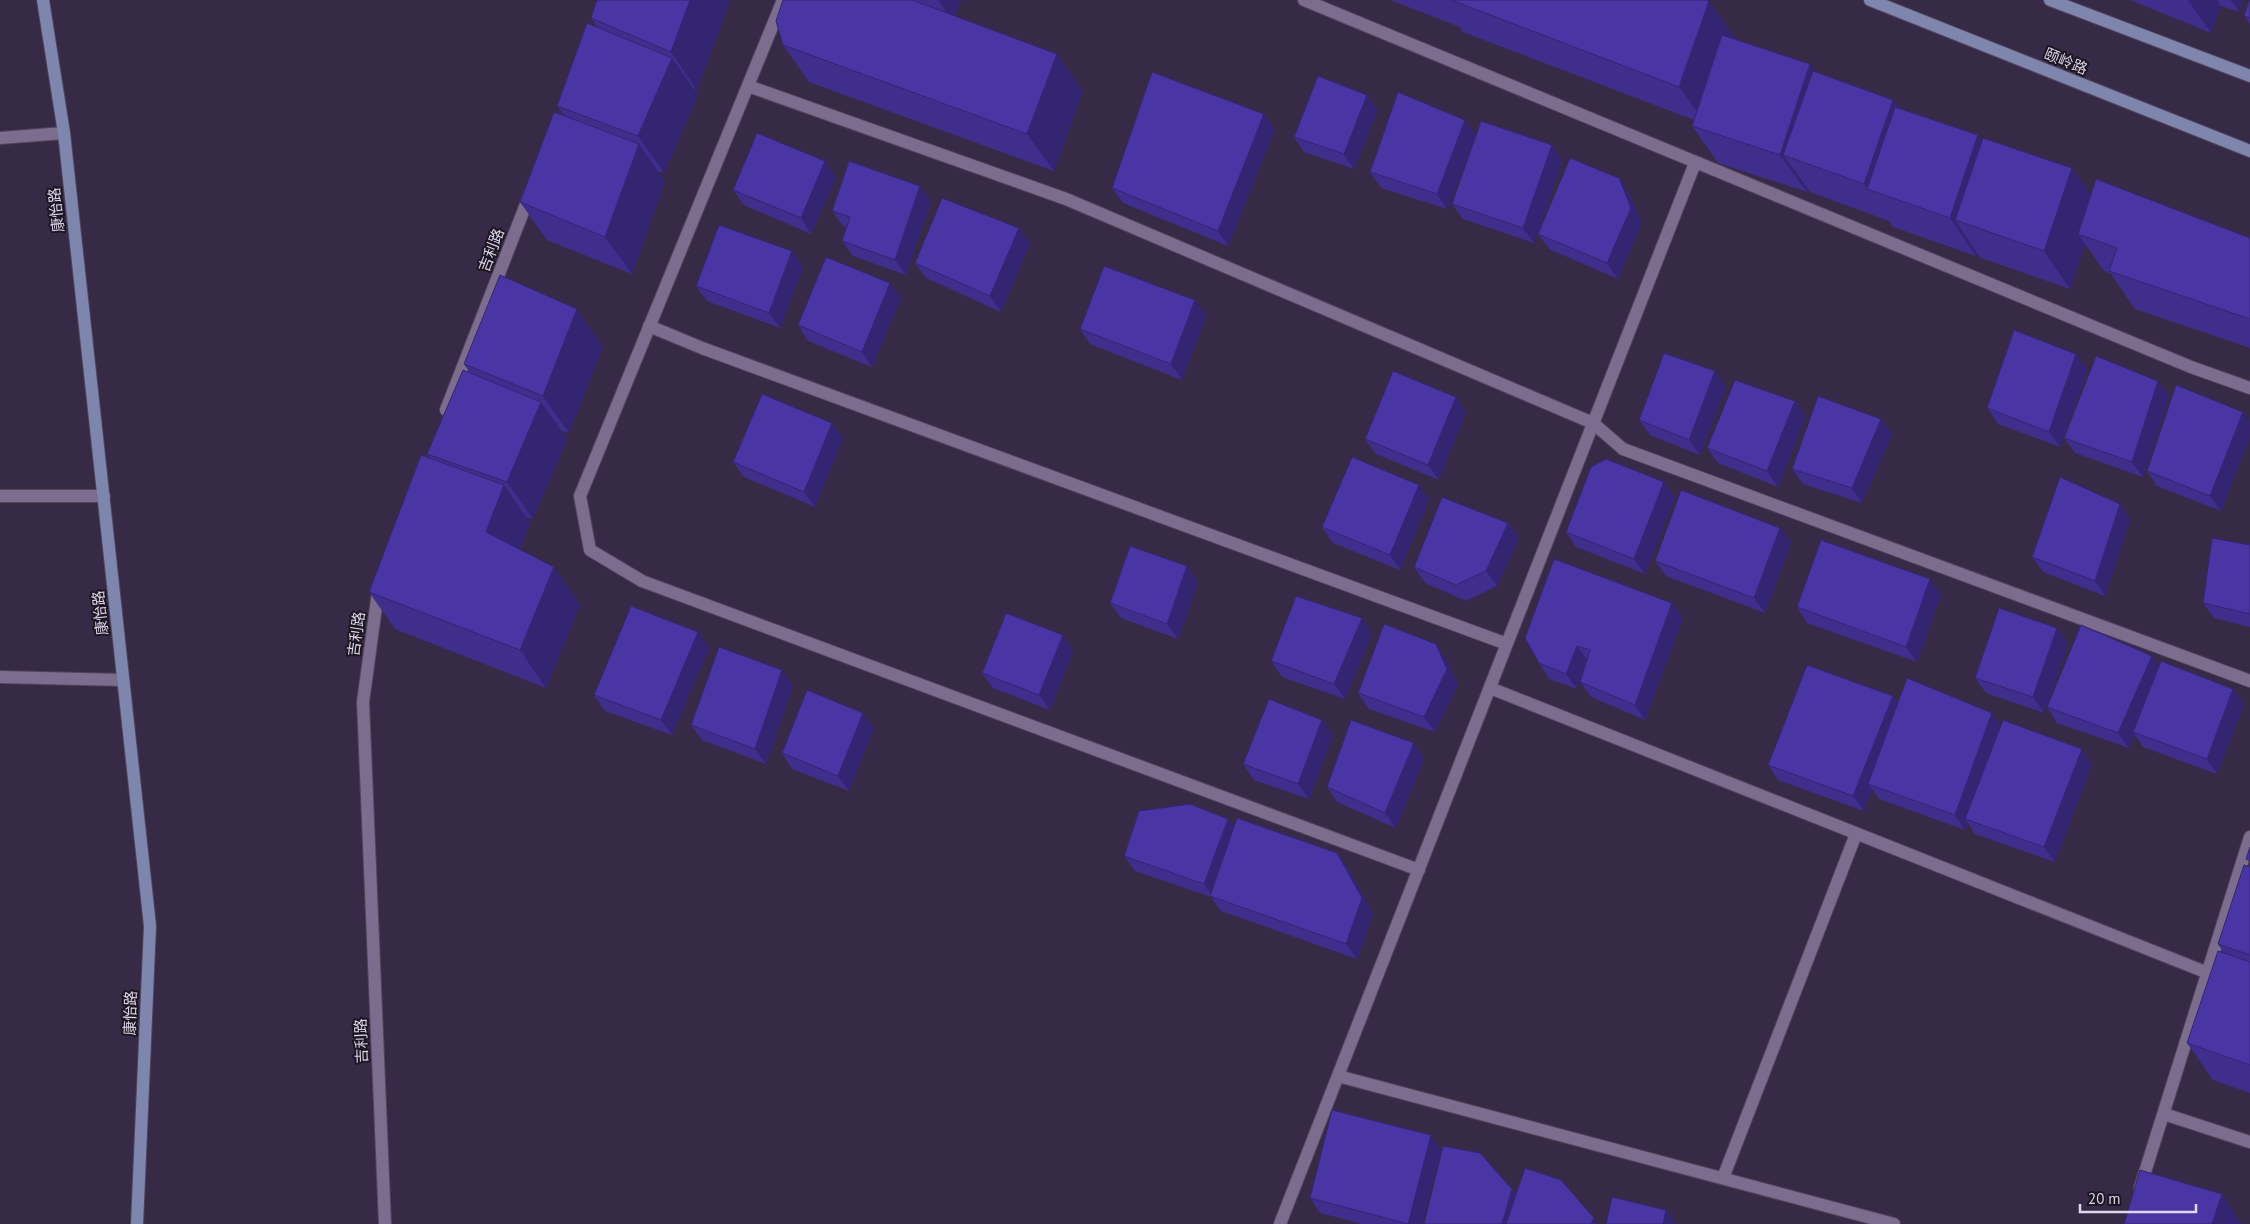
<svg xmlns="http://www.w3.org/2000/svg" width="2250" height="1224" font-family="'PT Sans','Noto Sans SC',sans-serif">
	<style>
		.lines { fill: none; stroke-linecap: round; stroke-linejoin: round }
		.street-casing { stroke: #51455d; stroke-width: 14 }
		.secondary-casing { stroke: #51455d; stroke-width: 14 }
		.street { stroke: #7c6d8f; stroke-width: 12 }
		.secondary { stroke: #7e86ae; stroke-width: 12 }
		.wall { fill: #3f2e8c }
		.shaded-wall { fill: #332572 }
		.building { fill: #4935a3; stroke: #332572 }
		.labels { text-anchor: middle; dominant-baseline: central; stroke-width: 4; stroke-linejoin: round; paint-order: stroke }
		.street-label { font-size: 15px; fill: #dfd7ea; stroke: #1c1623 }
	</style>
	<rect width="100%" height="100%" fill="#372a47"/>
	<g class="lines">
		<defs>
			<path id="street" d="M783,0L580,496L590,550L642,581L1419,870
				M1304,0L2191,367L2250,388
				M748,86L1066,199L1593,423L1623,449L2250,681
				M0,138L64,133
				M649,326L702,348L1507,644
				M446,410L530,194
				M0,496H104
				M379,585L363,702L385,1224
				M0,677L123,680
				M1490,688L2208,973
				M1338,1076L1894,1224
				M2164,1114L2250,1142
				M1723,1178L1856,834
				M2140,1188L2250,837
				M1280,1224L1695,163"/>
			<path id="secondary" d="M43,0L64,133L150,926L137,1224
				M1870,0L2250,151
				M2050,0L2250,76"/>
		</defs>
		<!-- street casing -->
		<use href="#street" class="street-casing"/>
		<!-- secondary casing -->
		<use href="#secondary" class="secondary-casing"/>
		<!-- street -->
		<use href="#street" class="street"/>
		<!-- secondary -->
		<use href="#secondary" class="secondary"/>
	</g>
	<!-- wall -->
	<path class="wall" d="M597,0H730L697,90L693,88L698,95L664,173L658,171L665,181L632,274L547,240L520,202L564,115L557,106L597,27L591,18Z
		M783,0H961L955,16L1083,91L1054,171L809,82L783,45Z
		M1390,0H1706L1736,39H1735L1816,72L1893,100L1900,109L1982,141L2072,168L2091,196L2250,238V348L2135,309L2111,274L2104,271L2085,244L2070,289L1981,258L1977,253L1976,256L1893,227L1889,221L1810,192L1808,189L1807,192L1718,163L1692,126L1694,120L1463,32L1460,27Z
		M2130,0H2243L2239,12L2221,6L2211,33Z
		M2250,0V24L2244,16Z
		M1378,110L1354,169L1304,152L1294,137Z
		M1264,114L1275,129L1228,246L1123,203L1112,188Z
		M1476,135L1552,145L1562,161L1534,243L1463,219L1452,204L1475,137L1447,209L1381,188L1370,172Z
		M836,177L811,234L744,205L733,190Z
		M1629,193L1642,223L1618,279L1549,249L1538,234Z
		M931,202L906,275L853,256L842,241L847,227L843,226L832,211Z
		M1030,243L1001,312L926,278L915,263Z
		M792,251L803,267L780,328L707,301L696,286Z
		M901,298L872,367L808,341L798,325Z
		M1195,300L1206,316L1182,380L1090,344L1080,329Z
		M603,347L569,433L560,430L567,439L533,519L526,517L530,523L520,549L580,604L546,688L395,629L369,592L430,459L427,454L470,373L464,364Z
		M2076,354L2087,370L2060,447L1998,424L1987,408Z
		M1726,386L1700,455L1650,435L1639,420Z
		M2169,396L2143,477L2075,453L2064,438Z
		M1456,397L1466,412L1439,480L1376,454L1365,439Z
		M1795,401L1806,416L1778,487L1718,463L1707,448Z
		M2243,412L2250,422V437L2221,511L2157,486L2147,471Z
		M1892,434L1862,503L1803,484L1792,469Z
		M843,438L815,507L744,477L733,462Z
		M1664,482L1675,497L1645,574L1576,547L1566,532Z
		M1429,500L1400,570L1333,543L1322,527Z
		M2120,504L2130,520L2105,596L2043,572L2032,557Z
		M1508,523L1519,538L1497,586L1466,601L1425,583L1414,567Z
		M1780,528L1791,543L1765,613L1666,576L1655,561Z
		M2250,545V627L2214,618L2203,603Z
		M1187,566L1198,582L1178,639L1121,618L1110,603Z
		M1941,594L1917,662L1807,623L1797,607Z
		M1683,618L1645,720L1591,697L1580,682L1583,672L1577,689L1549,679L1539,663L1525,638Z
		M2057,628L2068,643L2044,713L1986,693L1975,678Z
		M1372,634L1345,699L1282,677L1271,661Z
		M709,648L672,735L605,711L594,695Z
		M1073,651L1050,710L993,688L982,673Z
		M1446,659L1458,684L1435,732L1369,709L1358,693Z
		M2159,665L2233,689L2244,704L2217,774L2143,747L2135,735L2129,748L2057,723L2047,707Z
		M793,686L766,764L702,740L691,725Z
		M1893,696L1898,703L2001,726L2092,764L2055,862L1975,834L1968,823L1965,830L1879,799L1872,789L1864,811L1778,780L1768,765Z
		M874,728L849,791L792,769L782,753Z
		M1333,735L1309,799L1254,780L1243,764Z
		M1414,743L1424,758L1396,828L1337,802L1327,787Z
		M1228,819L1234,827L1337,853L1348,868L1373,914L1357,959L1221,911L1211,897L1135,871L1124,856Z
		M2250,867V1093L2213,1080L2187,1043L2224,953L2218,944Z
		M1441,1151L1422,1224H1363L1320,1213L1310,1198Z"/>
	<!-- shaded-wall -->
	<path class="shaded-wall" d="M690,0H730L697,90L671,52Z
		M938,0H961L953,22Z
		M2188,0H2217L2221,6L2211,33Z
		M2231,0H2243L2239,12Z
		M1709,1L1736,39L1706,124L1679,87Z
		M1057,54L1083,91L1054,171L1027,134Z
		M672,58L698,95L664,173L638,136Z
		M1810,64L1836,102L1783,155L1808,189L1807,192L1780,155Z
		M1367,95L1378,110L1354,169L1344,154Z
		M1893,100L1920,137L1868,190L1864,184Z
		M1264,114L1275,129L1228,246L1218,231Z
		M1465,120L1476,135L1447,209L1437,194Z
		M1978,135L2004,173L1955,220L1977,253L1976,256L1950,218Z
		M639,144L665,181L632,274L605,237Z
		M1552,145L1562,161L1534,243L1523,228Z
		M825,161L836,177L811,234L801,218Z
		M2072,168L2098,206L2078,234L2085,244L2070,289L2044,251Z
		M1619,178L1629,193L1642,223L1618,279L1607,263Z
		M920,186L931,202L906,275L895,260Z
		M1019,228L1030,243L1001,312L990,296Z
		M792,251L803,267L780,328L769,313Z
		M890,283L901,298L872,367L862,352Z
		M1195,300L1206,316L1182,380L1171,364Z
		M577,309L603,347L569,433L543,396Z
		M2076,354L2087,370L2060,447L2049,432Z
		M1715,371L1726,386L1700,455L1689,440Z
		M2158,381L2169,396L2143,477L2132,462Z
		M1456,397L1466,412L1439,480L1428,465Z
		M1795,401L1806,416L1778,487L1767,471Z
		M541,402L567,439L533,519L507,482Z
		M2243,412L2250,422V437L2221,511L2210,496Z
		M1881,419L1892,434L1862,503L1852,488Z
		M832,423L843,438L815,507L804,492Z
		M1664,482L1675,497L1645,574L1634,559Z
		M504,485L530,523L512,569L486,532Z
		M1419,485L1429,500L1400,570L1390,555Z
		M2120,504L2130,520L2105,596L2095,581Z
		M1508,523L1519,538L1497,586L1486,571Z
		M1780,528L1791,543L1765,613L1754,598Z
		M1187,566L1198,582L1178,639L1167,624Z
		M554,567L580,604L546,688L520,650Z
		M1930,579L1941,594L1917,662L1906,647Z
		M1672,603L1683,618L1645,720L1635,705Z
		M1362,618L1372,634L1345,699L1334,684Z
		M2057,628L2068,643L2044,713L2033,697Z
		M698,632L709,648L672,735L661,720Z
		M1063,635L1073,651L1050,710L1039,695Z
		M1436,644L1446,659L1458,684L1435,732L1424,717Z
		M1577,646L1588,661L1577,689L1566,674Z
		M2152,656L2163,671L2133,732L2135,735L2129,748L2118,733Z
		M782,670L793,686L766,764L755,749Z
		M2233,689L2244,704L2217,774L2207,759Z
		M1893,696L1904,711L1868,784L1872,789L1864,811L1853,796Z
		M863,713L874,728L849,791L838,776Z
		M1992,713L2002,729L1965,819L1968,823L1965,830L1955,815Z
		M1322,720L1333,735L1309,799L1298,784Z
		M1414,743L1424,758L1396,828L1385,813Z
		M2082,749L2092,764L2055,862L2044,847Z
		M1228,819L1239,834L1214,898L1204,884Z
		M1337,853L1348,868L1373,914L1357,959L1346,944Z
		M1431,1135L1441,1151L1422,1224H1408Z
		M1512,1189L1523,1204L1517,1224H1502Z
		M2222,1194L2242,1224H2212Z
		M1666,1210L1676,1224H1663Z
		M1594,1218L1598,1224H1591Z"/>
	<!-- building -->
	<path class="building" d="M597,0H690L671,52L591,18Z
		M783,0H912L1057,54L1027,134L783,45L776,21Z
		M1451,0H1706L1709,1L1679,87Z
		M2249,0H2250V18L2244,16Z
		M587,23L672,58L638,136L557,106Z
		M1722,35L1810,64L1780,155L1692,126Z
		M1813,71L1893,100L1864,184L1783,155Z
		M1152,72L1264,114L1218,231L1112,188Z
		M1318,76L1367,95L1344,154L1294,137Z
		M1398,92L1465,120L1437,194L1370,172Z
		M1895,107L1978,135L1950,218L1867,189Z
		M554,112L639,144L605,237L520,202Z
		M1481,121L1552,145L1523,228L1452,204Z
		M757,133L825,161L801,218L733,190Z
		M1983,138L2072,168L2044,251L1955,220Z
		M1570,158L1619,178L1631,208L1607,263L1538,234Z
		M849,161L920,186L895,260L842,241L850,217L832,211Z
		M2096,179L2250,238V319L2109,271L2117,248L2078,234Z
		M942,198L1019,228L990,296L915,263Z
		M719,225L792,251L769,313L696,286Z
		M826,257L890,283L862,352L798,325Z
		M1104,266L1195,300L1171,364L1080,329Z
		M500,275L577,309L543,396L464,364Z
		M2014,330L2076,354L2049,432L1987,408Z
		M1664,353L1715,371L1689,440L1639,420Z
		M2096,356L2158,381L2132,462L2064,438Z
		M463,370L541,402L507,482L427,454Z
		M1393,371L1456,397L1428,465L1365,439Z
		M1735,380L1795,401L1767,471L1707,448Z
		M2176,385L2243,412L2210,496L2147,471Z
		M762,394L832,423L804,492L733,462Z
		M1818,396L1881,419L1852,488L1792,469Z
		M421,455L504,485L486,532L554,567L520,650L369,592Z
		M1352,457L1419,485L1390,555L1322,527Z
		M1606,459L1664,482L1634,559L1566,532L1591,467Z
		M2060,477L2120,504L2095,581L2032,557Z
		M1681,490L1780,528L1754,598L1655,561Z
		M1442,497L1508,523L1486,571L1456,585L1414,567Z
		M2212,538L2250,545V614L2203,603Z
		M1821,540L1930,579L1906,647L1797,607Z
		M1130,546L1187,566L1167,624L1110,603Z
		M1554,559L1672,603L1635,705L1580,682L1590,650L1577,646L1566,674L1539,663L1525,638Z
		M1296,596L1362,618L1334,684L1271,661Z
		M631,606L698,632L661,720L594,695Z
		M1999,608L2057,628L2033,697L1975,678Z
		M1006,613L1063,635L1039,695L982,673Z
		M1384,624L1436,644L1447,669L1424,717L1358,693Z
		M2081,625L2152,656L2118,733L2047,707Z
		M719,647L782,670L755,749L691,725Z
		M2161,661L2233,689L2207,759L2133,732Z
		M1807,665L1893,696L1853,796L1768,765Z
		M1907,678L1992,713L1955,815L1868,784Z
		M807,690L863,713L838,776L782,753Z
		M1269,699L1322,720L1298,784L1243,764Z
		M1351,720L1414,743L1385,813L1327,787Z
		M2003,720L2082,749L2044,847L1965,819Z
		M1190,804L1228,819L1204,884L1124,856L1139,811Z
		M1237,818L1337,853L1362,898L1346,944L1210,896Z
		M2250,847V861L2246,859Z
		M2244,865L2250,867V955L2218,944Z
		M2218,951L2250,962V1065L2187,1043Z
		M1332,1110L1431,1135L1408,1224L1310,1198Z
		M1443,1146L1480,1153L1512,1189L1502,1224H1424Z
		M1525,1168L1561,1180L1594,1218L1591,1224H1506Z
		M2140,1170L2222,1194L2212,1224H2124Z
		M1612,1197L1666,1210L1663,1224H1606Z"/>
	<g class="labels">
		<!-- street labels -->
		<g class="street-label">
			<text transform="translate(2066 61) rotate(22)">颐岭路</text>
			<text transform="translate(56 210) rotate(-96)">康怡路</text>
			<text transform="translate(491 250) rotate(-69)">吉利路</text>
			<text transform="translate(100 613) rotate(-96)">康怡路</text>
			<text transform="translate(356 634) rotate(-82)">吉利路</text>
			<text transform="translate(130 1013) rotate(-88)">康怡路</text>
			<text transform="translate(361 1041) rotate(-92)">吉利路</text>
		</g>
	</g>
	<!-- scale -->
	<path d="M2080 1204v8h116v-8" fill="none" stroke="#dfd7ea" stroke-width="2.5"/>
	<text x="2088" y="1204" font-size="15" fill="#dfd7ea" stroke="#1c1623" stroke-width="4" paint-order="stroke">20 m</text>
</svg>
